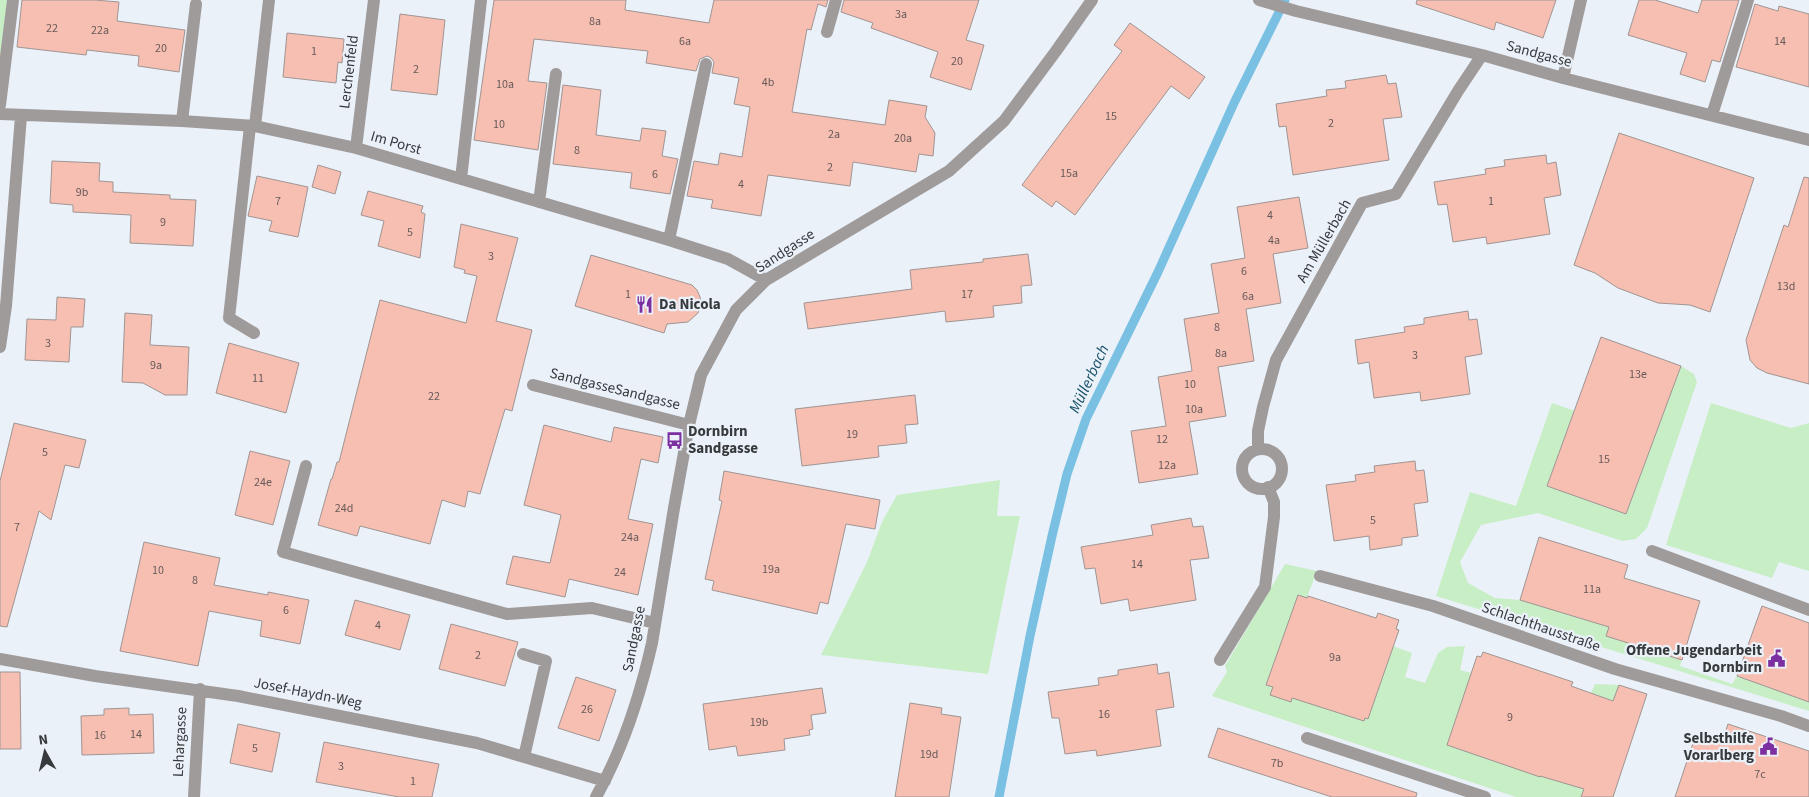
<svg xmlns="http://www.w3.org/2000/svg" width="1809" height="797" font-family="'Source Sans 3',sans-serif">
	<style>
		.green { fill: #c8eec6 }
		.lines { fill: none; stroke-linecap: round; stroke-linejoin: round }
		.stream { stroke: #79c0e2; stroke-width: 9 }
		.building { fill: #f7beb2; stroke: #9f9593 }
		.minor { stroke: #a09b9b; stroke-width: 12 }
		.labels { text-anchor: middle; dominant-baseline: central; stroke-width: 4.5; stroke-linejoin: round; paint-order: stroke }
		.number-label { font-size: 12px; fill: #675b5a }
		.street-label { font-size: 15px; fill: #373a3d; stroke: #ebf1f9 }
		.poi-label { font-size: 15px; font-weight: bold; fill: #373a3d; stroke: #ebf1f9; text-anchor: start }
		.water-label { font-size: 16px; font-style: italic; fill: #195269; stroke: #ebf1f9 }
	</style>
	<rect width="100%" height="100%" fill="#ebf1f9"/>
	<!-- green -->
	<path class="green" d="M0,0H7L0,67Z
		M1681,366L1694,374L1697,382L1647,528L1636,539L1622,541L1538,513L1481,525L1460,562L1468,583L1495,598L1520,600L1609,627L1607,636L1682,660L1680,666L1732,684L1737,676L1809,702V711L1436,596L1470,492L1516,506L1552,403L1575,411L1547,486L1626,514Z
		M1711,403L1791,428L1809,423V571L1779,562L1772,578L1666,545Z
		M1000,480L997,516H1020L988,674L821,655L867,562L882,522L897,495Z
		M1285,564L1317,571L1273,687L1365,718L1393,646L1412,653L1405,677L1425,683L1438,653L1447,647L1465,646L1460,670L1471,673L1452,746L1584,708L1595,684L1619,685L1581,797H1516L1212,696L1227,672L1225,666Z"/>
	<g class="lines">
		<!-- stream -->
		<path class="stream" d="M999,797L1030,636L1052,536L1067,474L1086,419L1158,272L1234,103L1285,0"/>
	</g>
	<!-- building -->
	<path class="building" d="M22,0H95L119,2L117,21L185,30L179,72L138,66L139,56L87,50L86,55L17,47Z
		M494,0H626L625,10L709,23L714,0H828L826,7L818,4L811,30L807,29L792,112L885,125L889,100L927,106L925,117L935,133L933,156L919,154L916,172L853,162L850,186L768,175L761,216L711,208L713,200L687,196L694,161L718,165L720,153L742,157L750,107L734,104L739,78L712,73L714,62L711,58L707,56L700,59L696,71L646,63L648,51L534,39L528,81L547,83L538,150L474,140Z
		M844,0H979L966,40L984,45L971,90L930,77L938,52L871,28L873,23L841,12Z
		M1417,0H1556L1543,38L1496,22L1494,30L1416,4Z
		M1639,0H1655L1698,13L1702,0H1739L1720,62L1712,60L1705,82L1680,74L1687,53L1628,35Z
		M1755,4L1778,11L1779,6L1809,14V87L1736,67Z
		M400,14L445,20L437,95L391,90Z
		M1130,23L1205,77L1189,99L1171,86L1075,215L1056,201L1052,207L1022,185L1122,51L1114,45Z
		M287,33L344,39L342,63L338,62L336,83L283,77Z
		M1386,75L1388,84L1396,83L1402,117L1383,119L1389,160L1293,175L1286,126L1279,127L1276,104L1327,96L1326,90L1346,88L1345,81Z
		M563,85L601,90L596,135L640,141L642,128L666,131L662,156L678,159L670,194L630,188L632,173L553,164Z
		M1619,133L1754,178L1710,312L1690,305L1658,303L1618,288L1595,273L1574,265Z
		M1546,155L1547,164L1556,162L1561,195L1544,198L1550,234L1487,244L1486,237L1453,242L1447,204L1438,205L1434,182L1486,174L1485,169L1505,166L1504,160Z
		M52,161L100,163L99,181L113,182V192L170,195V199L196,200L193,246L130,243L131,215L73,212V205L50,203Z
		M318,165L341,172L335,194L312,187Z
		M257,176L308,187L298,237L269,231L272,221L248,216Z
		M1804,177L1809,178V384L1767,373L1757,368L1750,360L1746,340L1784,225L1788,227Z
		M368,191L423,206L421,212L425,214L420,258L378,246L384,221L361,215Z
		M1299,197L1308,248L1273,254L1281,303L1246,309L1254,361L1218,367L1226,416L1189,422L1198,474L1139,483L1131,431L1166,426L1158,377L1192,371L1184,319L1219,313L1211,264L1245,258L1237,207Z
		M461,224L518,238L496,321L532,330L512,411L505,409L480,494L468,491L465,507L442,500L430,544L360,526L357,536L318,525L331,479H332L337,462H339L380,300L466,323L477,276L464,273L465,270L454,267Z
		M1028,254L1032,285L1021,286L1022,303L993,306L994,317L946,322L945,311L808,329L804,303L912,289L910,270L983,262V259Z
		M591,255L692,285L697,290L700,297L701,305L698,313L688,322L667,324L664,333L575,306Z
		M57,297L85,299L83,327H71L69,362L25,360L27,319L56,320Z
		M1468,311L1469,320L1477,319L1482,354L1465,357L1470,394L1421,401L1420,392L1374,398L1369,362L1358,364L1355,340L1405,332L1404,327L1424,324V318Z
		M125,313L152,315L150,345L189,347L187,395H165L143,383L122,382Z
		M1601,337L1681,366L1626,514L1547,486Z
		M229,343L299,363L286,413L216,393Z
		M915,395L918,424L905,425L907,443L878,446L879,457L802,466L795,409Z
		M14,423L86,440L79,468L65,465L51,520L39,511L7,627L0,626V481Z
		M544,425L611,442L614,427L663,437L658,463L641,459L628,519L653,524L638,595L569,579L565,597L506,584L513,556L550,563L561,515L524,505Z
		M250,451L290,461L273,525L235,515Z
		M1415,461L1416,471L1424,470L1428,502L1414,504L1418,536L1402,538V545L1370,550L1369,536L1334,541L1326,485L1356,481L1355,475L1375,472L1374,466Z
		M724,471L880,500L875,529L846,524L828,604L820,602L817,614L712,590L714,581L705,579L722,501L719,500Z
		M1191,518L1193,527L1203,526L1209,558L1190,560L1196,600L1130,611L1128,599L1101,604L1095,568L1085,569L1081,547L1153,535L1151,525Z
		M1539,537L1628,565L1624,578L1700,601L1682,660L1606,636L1609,627L1520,600Z
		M144,542L220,558L214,585L268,595V592L309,600L300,644L260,636L262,621L209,611L198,666L120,651Z
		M1298,595L1307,598L1308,596L1376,618L1378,613L1399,620L1396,629L1399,630L1368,719L1365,718L1364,721L1292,698L1291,702L1270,695L1273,687L1266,685Z
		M355,600L410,615L400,650L345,635Z
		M1762,606L1809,623V702L1737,676Z
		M451,624L518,642L505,686L439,669Z
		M1483,652L1573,682L1571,686L1613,701L1619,685L1647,694L1613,797H1581L1584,789L1540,776V777L1447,745L1477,656L1481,657Z
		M1157,664L1158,674L1169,672L1174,707L1156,710L1161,746L1097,756L1096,750L1065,754L1059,718H1052L1048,692L1099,685L1098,678L1118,675V670Z
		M0,672H20L21,749H0Z
		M576,677L616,690L599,741L558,728Z
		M822,688L826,713L811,715L813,729L809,730L810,735L784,739L785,750L738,756L736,746L709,750L703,704Z
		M910,703L942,708L941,714L961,717L949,797H895Z
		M129,708V715L153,714L154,753L82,755L81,716L104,715V709Z
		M238,724L280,733L272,772L230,763Z
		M1728,724L1809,751V797H1675L1696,734L1722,742Z
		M1218,728L1417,793L1416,797H1332L1208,757Z
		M324,742L439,764L432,797H399L316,782Z"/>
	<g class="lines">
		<!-- minor -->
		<path class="minor" d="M1259,0L1296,11L1482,55L1563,78L1809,140
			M827,32L836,0
			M1563,78L1581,0
			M0,105L13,0
			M0,114L182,121L255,126L356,148L669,240L728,259L766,280
			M1712,115L1748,0
			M182,121L196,4
			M250,126L229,318L254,333
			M255,126L269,0
			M356,148L374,0
			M461,179L481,0
			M539,202L556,74
			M669,240L706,64
			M0,347L6,306L21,116
			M533,385L689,425
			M1258,449V431L1263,407L1276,360L1362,203L1396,194L1458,91L1482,55
			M1242 469a20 20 0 1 1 40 0a20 20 0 1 1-40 0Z
			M306,466L283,552L507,614L592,608L655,623
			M1652,551L1809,610
			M1320,576L1433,606L1615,669L1781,716L1809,726
			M523,654L546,661L524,757
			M0,659L95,676L238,696L477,743L605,781
			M1220,660L1265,587L1274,517V502L1268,487
			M1307,738L1485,797
			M194,797L200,689
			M596,797C623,749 640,696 652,643L674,508L689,425L701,375L736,310L766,280L949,171L1004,121L1056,51L1092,0"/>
	</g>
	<!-- icons -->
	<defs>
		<symbol id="restaurant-bare" viewBox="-9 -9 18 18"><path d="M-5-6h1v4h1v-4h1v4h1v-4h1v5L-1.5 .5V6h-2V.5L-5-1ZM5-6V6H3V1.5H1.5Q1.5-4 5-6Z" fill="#7c2fa0" stroke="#ebf1f9" stroke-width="2.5" paint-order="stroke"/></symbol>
		<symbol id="bus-bare" viewBox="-9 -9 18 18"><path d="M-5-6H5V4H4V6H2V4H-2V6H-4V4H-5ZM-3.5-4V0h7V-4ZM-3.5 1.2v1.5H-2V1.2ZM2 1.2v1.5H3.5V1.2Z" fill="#7c2fa0" stroke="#ebf1f9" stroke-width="2.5" paint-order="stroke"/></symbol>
		<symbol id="civic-bare" viewBox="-9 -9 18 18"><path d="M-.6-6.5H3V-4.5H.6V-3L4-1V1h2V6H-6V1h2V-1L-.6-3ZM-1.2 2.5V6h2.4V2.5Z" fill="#7c2fa0" stroke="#ebf1f9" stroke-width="2.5" paint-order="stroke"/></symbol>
	</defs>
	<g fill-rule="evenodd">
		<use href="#restaurant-bare" x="632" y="292" width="25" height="25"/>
		<use href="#bus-bare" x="662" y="428" width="25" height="25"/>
		<use href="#civic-bare" x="1764" y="646" width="25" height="25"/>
		<use href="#civic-bare" x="1756" y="734" width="25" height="25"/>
	</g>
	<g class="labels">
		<!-- number labels -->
		<g class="number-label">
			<text x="901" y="14">3a</text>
			<text x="595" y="21">8a</text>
			<text x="52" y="28">22</text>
			<text x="100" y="30">22a</text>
			<text x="685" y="41">6a</text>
			<text x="1780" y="41">14</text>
			<text x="161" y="48">20</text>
			<text x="314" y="51">1</text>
			<text x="957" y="61">20</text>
			<text x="416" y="69">2</text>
			<text x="768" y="82">4b</text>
			<text x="505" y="84">10a</text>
			<text x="1111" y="116">15</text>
			<text x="1331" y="123">2</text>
			<text x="499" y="124">10</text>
			<text x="834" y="134">2a</text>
			<text x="903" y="138">20a</text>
			<text x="577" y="150">8</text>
			<text x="830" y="167">2</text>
			<text x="1069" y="173">15a</text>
			<text x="655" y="174">6</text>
			<text x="741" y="184">4</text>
			<text x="82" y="192">9b</text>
			<text x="278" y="201">7</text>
			<text x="1491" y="201">1</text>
			<text x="1270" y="215">4</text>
			<text x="163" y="222">9</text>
			<text x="410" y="232">5</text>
			<text x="1274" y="240">4a</text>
			<text x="491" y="256">3</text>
			<text x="1244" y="271">6</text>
			<text x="1786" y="286">13d</text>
			<text x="628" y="294">1</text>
			<text x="967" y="294">17</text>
			<text x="1248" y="296">6a</text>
			<text x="1217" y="327">8</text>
			<text x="48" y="343">3</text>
			<text x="1221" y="353">8a</text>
			<text x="1415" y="355">3</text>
			<text x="156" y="365">9a</text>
			<text x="1638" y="374">13e</text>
			<text x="258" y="378">11</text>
			<text x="1190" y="384">10</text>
			<text x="434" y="396">22</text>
			<text x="1194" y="409">10a</text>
			<text x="852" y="434">19</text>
			<text x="1162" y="439">12</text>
			<text x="45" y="452">5</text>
			<text x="1604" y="459">15</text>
			<text x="1167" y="465">12a</text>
			<text x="263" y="482">24e</text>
			<text x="344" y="508">24d</text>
			<text x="1373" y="520">5</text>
			<text x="17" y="527">7</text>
			<text x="630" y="537">24a</text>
			<text x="1137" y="564">14</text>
			<text x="771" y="569">19a</text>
			<text x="158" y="570">10</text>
			<text x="620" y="572">24</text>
			<text x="195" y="580">8</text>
			<text x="1592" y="589">11a</text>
			<text x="286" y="610">6</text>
			<text x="378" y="625">4</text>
			<text x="478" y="655">2</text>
			<text x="1335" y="657">9a</text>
			<text x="587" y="709">26</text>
			<text x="1104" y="714">16</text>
			<text x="1510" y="717">9</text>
			<text x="759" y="722">19b</text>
			<text x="136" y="734">14</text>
			<text x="100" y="735">16</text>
			<text x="255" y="748">5</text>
			<text x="929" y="754">19d</text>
			<text x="1277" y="763">7b</text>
			<text x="341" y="766">3</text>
			<text x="1760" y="774">7c</text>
			<text x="413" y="781">1</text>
		</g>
		<!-- street labels -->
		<g class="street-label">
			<text transform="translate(1539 54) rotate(15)">Sandgasse</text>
			<text transform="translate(349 72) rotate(-83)">Lerchenfeld</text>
			<text transform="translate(396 143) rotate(16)">Im Porst</text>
			<text transform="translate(1324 241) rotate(-60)">Am Müllerbach</text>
			<text transform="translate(785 251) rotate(-33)">Sandgasse</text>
			<text transform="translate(615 389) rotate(14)">SandgasseSandgasse</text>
			<text transform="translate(1541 627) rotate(19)">Schlachthausstraße</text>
			<text transform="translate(634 639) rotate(-79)">Sandgasse</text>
			<text transform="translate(308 693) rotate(11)">Josef-Haydn-Weg</text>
			<text transform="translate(180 742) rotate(-87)">Lehargasse</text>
		</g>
		<!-- poi labels -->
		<g class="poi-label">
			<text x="659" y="304">Da Nicola</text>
			<text x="688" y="431">Dornbirn<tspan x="688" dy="17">Sandgasse</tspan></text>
			<text x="1762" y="650" text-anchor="end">Offene Jugendarbeit<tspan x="1762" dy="17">Dornbirn</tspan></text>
			<text x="1754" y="738" text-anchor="end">Selbsthilfe<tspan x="1754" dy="17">Vorarlberg</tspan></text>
		</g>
		<!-- water labels -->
		<g class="water-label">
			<text transform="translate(1089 379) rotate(-65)">Müllerbach</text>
		</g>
	</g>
	<!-- north arrow -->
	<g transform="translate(45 752) rotate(352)" stroke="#ebf1f9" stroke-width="4" paint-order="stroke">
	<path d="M0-4L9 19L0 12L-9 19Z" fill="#373a3d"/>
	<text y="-8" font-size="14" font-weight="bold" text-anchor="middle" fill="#373a3d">N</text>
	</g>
</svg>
